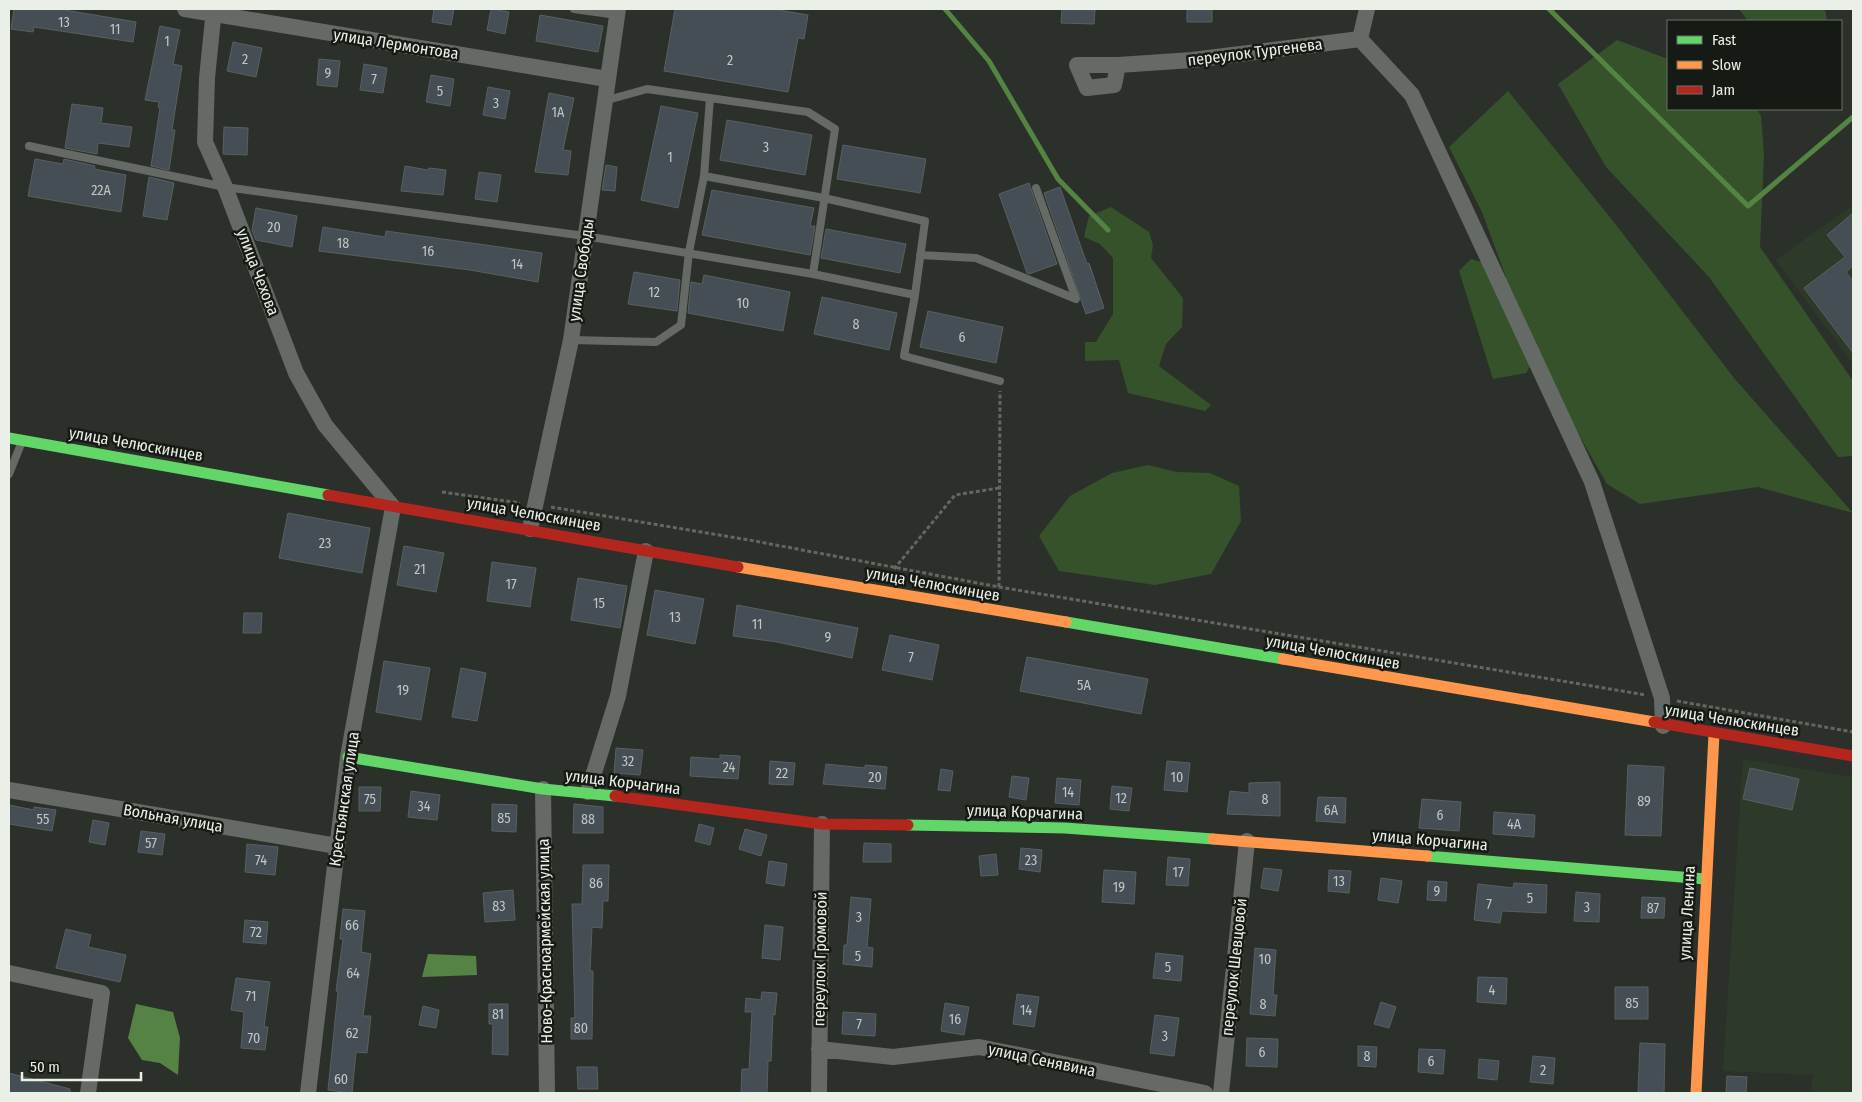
<svg xmlns="http://www.w3.org/2000/svg" width="1862" height="1102" font-family="'Fira Sans Condensed',sans-serif">
	<style>
		.built { fill: #2d3a29 }
		.green { fill: #35522b }
		.water { fill: #558343 }
		.lines { fill: none; stroke-linecap: round; stroke-linejoin: round }
		.stream { stroke: #558343; stroke-width: 5 }
		.building { fill: #454d55; stroke: #5b5f5f }
		.path { stroke: #626761; stroke-width: 3; stroke-dasharray: 4 2.5; stroke-linecap: butt }
		.lane { stroke: #666a66; stroke-width: 8 }
		.street { stroke: #666a66; stroke-width: 16 }
		.fast { stroke: #63d668; stroke-width: 11 }
		.slow { stroke: #ff974d; stroke-width: 11 }
		.jam { stroke: #b3261e; stroke-width: 11 }
		.labels { text-anchor: middle; dominant-baseline: central; stroke-width: 5; stroke-linejoin: round; paint-order: stroke }
		.number-label { font-size: 14px; fill: #c1c7c3 }
		.street-label { font-size: 16px; fill: #eaf0e8; stroke: #161a14 }
	</style>
	<rect width="100%" height="100%" fill="#2b312a"/>
	<!-- built -->
	<path class="built" d="M1853,205V364L1776,260Z
		M1743,759L1853,777V1093H1811L1813,1075L1723,1071Z"/>
	<!-- green -->
	<path class="green" d="M1739,9H1825L1827,21H1748Z
		M1617,40L1668,59V109H1757L1761,116L1764,154L1760,247L1853,381V456L1838,457L1709,277L1606,167L1558,84Z
		M1508,91L1613,221L1734,378L1853,513L1758,487L1640,504L1607,484L1535,358L1526,373L1493,379L1459,271L1471,259L1489,264L1506,277L1482,212L1449,147Z
		M1111,207L1149,232L1153,245L1151,258L1183,298L1182,327L1166,344L1159,366L1211,405L1205,411L1128,393L1119,360L1085,361V342H1096L1113,314V258L1100,244L1084,237L1089,216Z
		M1148,465L1177,472L1210,473L1239,486L1241,521L1211,574L1155,585L1059,571L1039,536L1070,496L1112,473Z"/>
	<!-- water -->
	<path class="water" d="M428,954L476,956L477,975L422,977Z
		M136,1004L173,1012L180,1038L178,1075L160,1063L142,1060L128,1038Z"/>
	<g class="lines">
		<!-- stream -->
		<path class="stream" d="M945,9L989,61L1058,179L1108,230
			M1549,9L1748,206L1853,117"/>
	</g>
	<!-- building -->
	<path class="building" d="M14,9H59L136,22L133,42L34,27L33,32L11,29Z
		M434,9H454L451,25L432,22Z
		M491,9L509,12L505,34L487,30Z
		M675,9H773L808,15L804,39L798,38L788,92L664,71Z
		M1062,9L1095,10L1094,24L1061,23Z
		M1187,9L1212,10V22H1187Z
		M540,15L603,26L598,52L536,41Z
		M160,26L180,30L173,64L182,66L172,130H175L169,170L151,166L160,108L158,107L159,102L145,100Z
		M233,42L262,48L256,77L227,71Z
		M319,59L340,61L337,87L317,85Z
		M364,64L387,68L383,93L360,90Z
		M431,75L454,79L450,106L426,102Z
		M488,87L510,91L505,119L483,115Z
		M549,93L574,98L563,150L571,151L568,175L535,172Z
		M72,104L103,108L101,123L132,127L129,147L98,143L97,154L65,148Z
		M661,106L698,113L678,208L641,200Z
		M727,120L812,135L805,175L720,160Z
		M224,127L248,128L247,155L223,154Z
		M843,145L926,159L920,193L837,179Z
		M35,159L63,164L64,159L95,166L94,169L126,175L121,212L28,196Z
		M606,165L617,167L615,191L602,190Z
		M405,166L428,170L429,168L446,170L443,195L401,191Z
		M479,172L501,175L497,202L475,199Z
		M149,177L174,183L167,220L143,216Z
		M1029,183L1057,264L1029,274L1027,273L999,194Z
		M1060,187L1087,264L1089,263L1104,308L1086,314L1044,193Z
		M712,190L814,208L810,226H815L810,255L702,235Z
		M256,208L297,216L292,247L256,240L252,230Z
		M1853,213V266L1846,272L1853,281V353L1804,288L1845,257L1827,235Z
		M323,227L385,237L386,231L542,253L538,282L470,270L319,251Z
		M826,229L906,244L900,273L821,258Z
		M634,272L680,280L677,311L628,304Z
		M704,275L790,292L783,331L688,313L691,282L702,284Z
		M822,297L897,313L889,350L814,334Z
		M928,311L1003,327L996,363L920,347Z
		M288,513L370,528L362,573L279,558Z
		M404,546L444,553L436,592L397,585Z
		M492,562L536,568L530,607L487,601Z
		M578,578L627,586L620,628L571,620Z
		M655,590L704,599L695,644L647,635Z
		M737,605L858,628L852,658L777,642L733,636Z
		M244,613H262L261,633H243Z
		M890,635L939,645L932,680L882,670Z
		M1027,657L1148,679L1141,714L1020,691Z
		M384,661L430,668L421,720L376,712Z
		M461,668L486,673L477,721L452,717Z
		M616,748L643,750L640,775L614,773Z
		M720,755L740,756L738,779L690,776L691,757L720,759Z
		M770,761L795,763L793,785L769,784Z
		M1167,761L1190,763L1187,792L1164,790Z
		M826,764L865,768V765L887,767L885,789L823,784Z
		M1628,765L1664,767L1661,836L1625,835Z
		M1750,768L1799,779L1792,810L1743,799Z
		M941,769L953,771L950,791L938,790Z
		M1012,776L1029,778L1026,800L1009,797Z
		M1057,778L1081,780L1079,805L1055,803Z
		M1280,782V816L1227,814L1230,791L1249,793V783Z
		M1112,786L1132,788L1129,811L1110,809Z
		M359,787H381L380,811H359Z
		M411,791L440,795L437,820L408,817Z
		M1318,797L1346,798L1345,823L1316,821Z
		M1422,799L1461,802L1459,831L1419,828Z
		M492,804L517,805L516,832L492,831Z
		M574,804L603,807V833H573Z
		M9,805L34,810V807L56,810L52,831L9,824Z
		M1494,812L1535,815L1534,837L1493,834Z
		M93,820L109,823L105,845L89,842Z
		M699,824L714,828L710,845L695,841Z
		M745,829L767,835L761,856L739,849Z
		M141,831L165,834L162,855L138,852Z
		M864,843L891,844V862H863Z
		M247,844L278,847L275,875L245,872Z
		M1021,848L1042,850L1040,872L1019,869Z
		M996,854L998,875L981,876L979,856Z
		M1168,857L1190,859L1188,886L1166,885Z
		M769,861L787,864L784,886L766,883Z
		M583,865H609L608,901H603L602,928L592,927L590,971H593L592,1039H571V1018H575L572,904H582Z
		M1264,868L1282,870L1278,891L1261,888Z
		M1104,870L1136,872L1134,904L1102,902Z
		M1329,870L1351,871L1349,893L1328,891Z
		M1381,878L1402,881L1398,903L1378,900Z
		M1428,881L1447,882L1446,901L1427,900Z
		M1514,883L1547,885L1546,913L1502,911L1500,923L1474,920L1478,884L1513,888Z
		M513,890L515,920L485,922L483,893Z
		M1576,892L1600,894L1599,922L1574,921Z
		M851,897L871,899L867,947L873,948L872,967L843,964L844,945H847Z
		M1642,897L1665,898L1664,918H1641Z
		M343,909L365,911L361,952L371,954L363,1016H371L367,1053L356,1052L352,1093L328,1090L338,992L336,991L343,939H340Z
		M245,920L268,922L266,944L243,942Z
		M765,925L783,927L780,960L762,958Z
		M66,929L91,935L88,947L126,955L120,982L56,968Z
		M1255,948L1276,950L1273,995H1277L1275,1016L1250,1014Z
		M1156,953L1183,956L1181,981L1153,978Z
		M1478,977L1507,978L1506,1004L1477,1002Z
		M236,978L270,982L264,1027H268L265,1050L241,1048L244,1012L231,1010Z
		M1615,987H1648V1019H1615Z
		M762,992L777,993L775,1015L773,1014L771,1061H768L767,1093L741,1092L742,1069H749L752,1012H745L746,998L761,1000Z
		M1017,994L1039,997L1034,1027L1013,1024Z
		M1381,1002L1396,1007L1389,1028L1374,1024Z
		M945,1003L969,1007L964,1035L941,1031Z
		M489,1004H508V1055L492,1054L493,1024H489Z
		M423,1006L439,1010L436,1028L419,1025Z
		M843,1012L876,1014L875,1036L842,1034Z
		M1155,1015L1179,1018L1174,1056L1150,1053Z
		M1247,1038L1278,1039L1277,1067L1246,1066Z
		M1640,1043L1665,1044L1664,1093H1638Z
		M1358,1046L1377,1047L1376,1067L1358,1066Z
		M1419,1049L1445,1050L1443,1074L1418,1072Z
		M1533,1056L1555,1058L1553,1084L1530,1082Z
		M1479,1059L1499,1061L1497,1080L1478,1078Z
		M577,1067H597L598,1089H578Z
		M9,1073L70,1089V1093H9Z
		M1727,1076L1747,1077L1746,1093H1726Z"/>
	<g class="lines">
		<!-- path -->
		<path class="path" d="M442,492L520,503
			M551,507L749,540L999,587L1646,695
			M894,569L955,495L999,488
			M999,587L1000,391
			M1677,701L1853,732"/>
		<!-- lane -->
		<path class="lane" d="M574,9L617,15
			M710,98L704,176L824,198L925,221L915,295L813,274
			M29,146L225,187L585,236L813,274L835,129L808,112L647,89L604,101
			M920,255L976,258L1076,299L1036,188
			M915,295L904,356L1000,381
			M571,340L656,342L681,325L689,252L704,176
			M9,474L21,444"/>
		<!-- street -->
		<path class="street" d="M185,9L607,79
			M214,9L207,78L205,142L225,187L296,373L325,425L393,507L348,757L308,1093
			M1360,39L1412,95L1592,482L1662,698L1663,726
			M1360,39L1367,9
			M1118,65H1077L1087,88L1114,85L1118,65L1192,60L1360,39
			M530,529L571,340L618,9
			M543,789L547,1093
			M9,790L337,846
			M588,792L618,696L646,551
			M9,973L102,993L88,1093
			M819,1049L893,1057L979,1047L1205,1093
			M819,1093L822,824
			M1221,1093L1247,841"/>
		<!-- fast -->
		<path class="fast" d="M9,438L328,495
			M1066,622L1283,659
			M348,757L543,789L615,796
			M908,825L1065,828L1213,839
			M1427,856L1705,879"/>
		<!-- slow -->
		<path class="slow" d="M738,567L1066,622
			M1283,659L1654,722
			M1213,839L1427,856
			M1696,1093L1714,734"/>
		<!-- jam -->
		<path class="jam" d="M328,495L738,567
			M1654,722L1853,756
			M615,796L822,824L908,825"/>
	</g>
	<g class="labels">
		<!-- number labels -->
		<g class="number-label">
			<text x="64" y="22">13</text>
			<text x="115" y="29">11</text>
			<text x="167" y="41">1</text>
			<text x="245" y="59">2</text>
			<text x="730" y="60">2</text>
			<text x="328" y="73">9</text>
			<text x="374" y="79">7</text>
			<text x="440" y="91">5</text>
			<text x="496" y="103">3</text>
			<text x="558" y="112">1А</text>
			<text x="766" y="147">3</text>
			<text x="670" y="157">1</text>
			<text x="101" y="190">22А</text>
			<text x="274" y="227">20</text>
			<text x="343" y="243">18</text>
			<text x="428" y="251">16</text>
			<text x="517" y="264">14</text>
			<text x="654" y="292">12</text>
			<text x="743" y="303">10</text>
			<text x="856" y="324">8</text>
			<text x="962" y="337">6</text>
			<text x="325" y="543">23</text>
			<text x="420" y="569">21</text>
			<text x="511" y="584">17</text>
			<text x="599" y="603">15</text>
			<text x="675" y="617">13</text>
			<text x="757" y="624">11</text>
			<text x="828" y="637">9</text>
			<text x="911" y="657">7</text>
			<text x="1084" y="685">5А</text>
			<text x="403" y="690">19</text>
			<text x="628" y="761">32</text>
			<text x="729" y="767">24</text>
			<text x="782" y="773">22</text>
			<text x="875" y="777">20</text>
			<text x="1177" y="777">10</text>
			<text x="1068" y="792">14</text>
			<text x="1121" y="798">12</text>
			<text x="370" y="799">75</text>
			<text x="1265" y="799">8</text>
			<text x="1644" y="801">89</text>
			<text x="424" y="806">34</text>
			<text x="1331" y="810">6А</text>
			<text x="1440" y="815">6</text>
			<text x="504" y="818">85</text>
			<text x="43" y="819">55</text>
			<text x="588" y="819">88</text>
			<text x="1514" y="824">4А</text>
			<text x="151" y="843">57</text>
			<text x="261" y="860">74</text>
			<text x="1031" y="860">23</text>
			<text x="1178" y="872">17</text>
			<text x="1339" y="881">13</text>
			<text x="596" y="883">86</text>
			<text x="1119" y="887">19</text>
			<text x="1437" y="891">9</text>
			<text x="1530" y="898">5</text>
			<text x="1489" y="904">7</text>
			<text x="499" y="906">83</text>
			<text x="1587" y="907">3</text>
			<text x="1653" y="908">87</text>
			<text x="859" y="917">3</text>
			<text x="352" y="925">66</text>
			<text x="256" y="932">72</text>
			<text x="858" y="956">5</text>
			<text x="1265" y="959">10</text>
			<text x="1168" y="967">5</text>
			<text x="353" y="973">64</text>
			<text x="1492" y="990">4</text>
			<text x="251" y="996">71</text>
			<text x="1632" y="1003">85</text>
			<text x="1263" y="1004">8</text>
			<text x="1026" y="1010">14</text>
			<text x="498" y="1014">81</text>
			<text x="955" y="1019">16</text>
			<text x="859" y="1024">7</text>
			<text x="581" y="1028">80</text>
			<text x="352" y="1033">62</text>
			<text x="1165" y="1036">3</text>
			<text x="254" y="1038">70</text>
			<text x="1262" y="1052">6</text>
			<text x="1367" y="1056">8</text>
			<text x="1431" y="1061">6</text>
			<text x="1543" y="1070">2</text>
			<text x="341" y="1079">60</text>
		</g>
		<!-- street labels -->
		<g class="street-label">
			<text transform="translate(396 44) rotate(9)">улица Лермонтова</text>
			<text transform="translate(1255 52) rotate(-7)">переулок Тургенева</text>
			<text transform="translate(581 270) rotate(-82)">улица Свободы</text>
			<text transform="translate(258 272) rotate(69)">улица Чехова</text>
			<text transform="translate(136 444) rotate(10)">улица Челюскинцев</text>
			<text transform="translate(534 514) rotate(10)">улица Челюскинцев</text>
			<text transform="translate(933 584) rotate(10)">улица Челюскинцев</text>
			<text transform="translate(1333 652) rotate(10)">улица Челюскинцев</text>
			<text transform="translate(1732 720) rotate(9)">улица Челюскинцев</text>
			<text transform="translate(623 782) rotate(7)">улица Корчагина</text>
			<text transform="translate(344 799) rotate(-82)">Крестьянская улица</text>
			<text transform="translate(1025 812) rotate(2)">улица Корчагина</text>
			<text transform="translate(173 818) rotate(10)">Вольная улица</text>
			<text transform="translate(1430 840) rotate(5)">улица Корчагина</text>
			<text transform="translate(1687 913) rotate(-87)">улица Ленина</text>
			<text transform="translate(545 941) rotate(-91)">Ново-Красноармейская улица</text>
			<text transform="translate(820 959) rotate(-89)">переулок Громовой</text>
			<text transform="translate(1234 967) rotate(-84)">переулок Шевцовой</text>
			<text transform="translate(1042 1060) rotate(12)">улица Сенявина</text>
		</g>
	</g>
	<!-- border -->
	<rect width="1862" height="1102" fill="none" stroke="#eaf0e8" stroke-width="20"/>
	<!-- legend -->
	<rect x="1667" y="20" width="175" height="90" fill="#161a14" stroke="#6b7069"/>
	<rect x="1677" y="36" width="25" height="8" fill="#63d668" stroke="#6b7069"/>
	<text x="1712" y="45" font-size="15" fill="#eaf0e8">Fast</text>
	<rect x="1677" y="61" width="25" height="8" fill="#ff974d" stroke="#6b7069"/>
	<text x="1712" y="70" font-size="15" fill="#eaf0e8">Slow</text>
	<rect x="1677" y="86" width="25" height="8" fill="#b3261e" stroke="#6b7069"/>
	<text x="1712" y="95" font-size="15" fill="#eaf0e8">Jam</text>
	<!-- scale -->
	<path d="M22 1072v8h119v-8" fill="none" stroke="#eaf0e8" stroke-width="2.5"/>
	<text x="30" y="1072" font-size="15" fill="#eaf0e8" stroke="#161a14" stroke-width="4" paint-order="stroke">50 m</text>
</svg>
